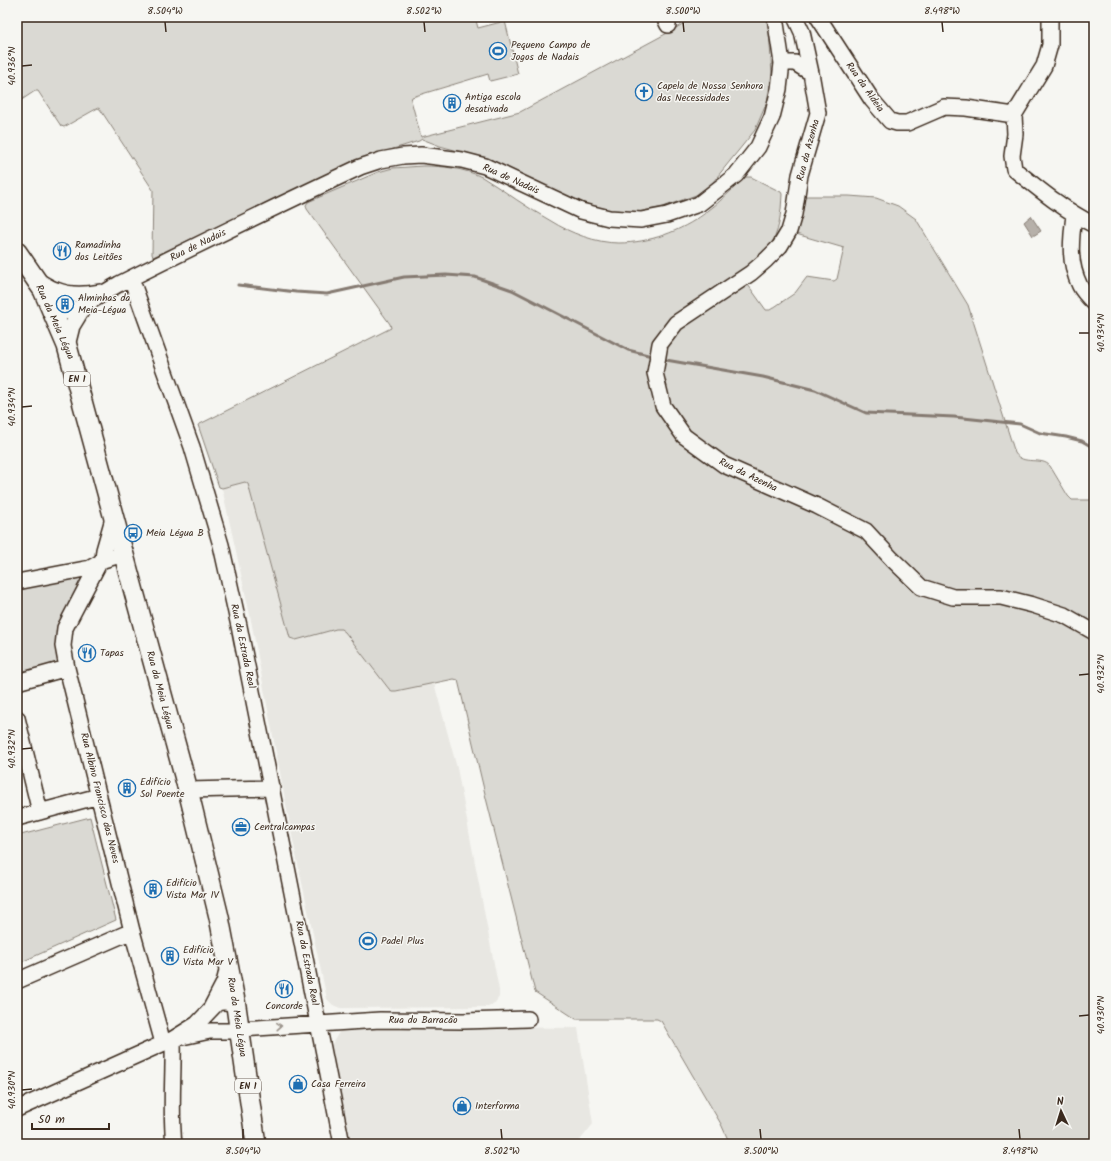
<svg xmlns="http://www.w3.org/2000/svg" width="1111" height="1161" font-family="Kalam,sans-serif">
	<style>
		.built { fill: #e8e7e2 }
		.green { fill: #dad9d3; stroke: #8a8278 }
		.water { fill: #b6b0a9; stroke: #857a71 }
		.lines { fill: none; stroke-linecap: round; stroke-linejoin: round }
		.stream { stroke: #857a71; stroke-width: 3 }
		.minor-casing { stroke: #3b2a1e; stroke-width: 18 }
		.major-casing { stroke: #3b2a1e; stroke-width: 22 }
		.minor { stroke: #f6f6f2; stroke-width: 15 }
		.major { stroke: #f6f6f2; stroke-width: 19 }
		.oneway { stroke: #989088 }
		.ticks { fill: none; stroke: #3b2a1e; stroke-width: 1.5 }
		.labels { text-anchor: middle; dominant-baseline: central; stroke-width: 3; stroke-linejoin: round; paint-order: stroke }
		.shield { fill: #f6f6f2; stroke: #73675e; stroke-width: 1 }
		.shield-label { font-size: 9px; font-weight: bold; fill: #3b2a1e }
		.poi-label { font-size: 10px; fill: #3b2a1e; stroke: #f6f6f2; text-anchor: start }
		.street-label { font-size: 10px; fill: #3b2a1e; stroke: #f6f6f2 }
		.neatline { fill: none; stroke: #3b2a1e; stroke-width: 1.5 }
		.ticks-label { font-size: 10px; text-anchor: middle; fill: #3b2a1e }
	</style>
	<rect width="100%" height="100%" fill="#f6f6f2"/>
	<filter id="ink" filterUnits="userSpaceOnUse"><feTurbulence type="fractalNoise" baseFrequency=".025" numOctaves="2"/><feDisplacementMap in="SourceGraphic" scale="8" xChannelSelector="R" yChannelSelector="G"/><feConvolveMatrix kernelMatrix="1 2 1 2 8 2 1 2 1" color-interpolation-filters="sRGB"/></filter>
	<g filter="url(#ink)">
		<!-- built -->
		<path class="built" d="M245,482L248,484L290,638L293,640L336,629H341L345,632L390,690L396,691L434,683L457,768L499,990V997L494,1004L488,1007L340,1008L333,1005L327,999L292,836L250,615L222,488Z
			M343,1026L578,1028L593,1124L577,1144H348L330,1047Z"/>
		<!-- green -->
		<path class="green" d="M17,17H475L478,28L505,21L518,74L490,81L488,74L412,97L411,100L421,137L520,112L671,31L694,17H768L772,74L767,102L755,130L713,182L696,195L663,207L627,214L595,207L547,189L487,159L440,146L422,139L419,141L377,154L338,169L153,257L152,254L153,190L100,109L98,108L96,109L64,127L61,126L38,91H35L17,103Z
			M423,166C444,166 462,168 482,177C505,191 527,208 551,221C570,233 596,243 619,243C649,243 681,231 704,214C719,203 732,190 745,177H751L781,192L782,194C781,212 780,234 768,248C760,258 750,266 741,275L766,310H770L795,293L807,277L834,281L837,279L844,248L796,234L803,196H849L876,198L898,206L916,219L968,305L1015,453C1023,466 1041,456 1050,466L1068,496L1072,500H1094V1144H730L721,1124L661,1021L657,1019H576L535,992L486,798L458,680L454,679L396,691H392L389,689L345,632L341,629H336L296,640L290,638L248,484L245,482L222,488L219,487L198,425L391,328L390,324L307,209L306,205L308,202L378,172L393,168Z
			M81,577L82,581L58,665L17,677V587Z
			M90,817L116,920L17,964V836Z"/>
		<!-- water -->
		<path class="water" d="M1031,216L1041,231L1033,236L1024,222Z"/>
		<g class="lines">
			<!-- stream -->
			<path class="stream" d="M238,285L296,292L327,294L404,277L446,275L475,277L512,290L628,350L652,356
				M666,360L763,377L815,390L866,413L954,417L1020,424L1040,433L1066,437L1082,441L1094,448"/>
			<defs>
				<path id="minor" d="M664,17L668,25
					M795,17L802,32L811,73L818,113L800,175L794,214L789,231L780,246L766,260L751,273L676,323L660,344L655,373L663,406L684,436L724,465L817,506L866,531L892,559L921,587L953,597H1001L1033,605L1064,615L1094,632
					M818,17L872,100L890,121L897,123H907L944,107L966,108L1014,115
					M782,63H795L811,73
					M1014,115L1015,134L1012,156L1014,169C1040,190 1064,210 1094,225
					M1014,115L1044,66L1050,45V17
					M1074,215C1071,240 1068,262 1080,286C1083,292 1089,298 1094,303
					M131,278L192,447L221,545L239,626L342,1144
					M36,280C43,283 49,288 56,290C70,296 85,295 100,292
					M51,309C57,311 63,313 69,311C85,307 104,292 119,284C199,244 279,205 360,167L381,160L403,156L421,155L462,160L485,166L581,211L609,218L641,220L667,215L699,204L736,175L758,147L772,117L779,89L782,63L775,17
					M67,346L72,326L86,303
					M124,554L103,560L99,563L65,628L63,646L67,668L132,931L163,1043
					M103,560L104,550L114,515
					M17,582L90,568L99,563
					M17,682L67,668
					M17,718L40,812
					M188,790L272,788
					M17,818L99,796
					M17,981L132,931
					M211,1008L224,983L228,967
					M173,1039L210,1031H231L240,1029L380,1020L463,1021L528,1019
					M173,1039C174,1074 170,1109 174,1144
					M17,1109L173,1039L197,1024L217,1003C225,1001 230,1002 236,1006"/>
				<path id="major" d="M17,252L43,290L67,346L188,790L219,917L236,1006L256,1144"/>
			</defs>
			<!-- minor casing -->
			<use href="#minor" class="minor-casing"/>
			<!-- major casing -->
			<use href="#major" class="major-casing"/>
			<!-- minor -->
			<use href="#minor" class="minor"/>
			<!-- major -->
			<use href="#major" class="major"/>
		</g>
		<!-- one-way arrows -->
		<defs><path id="oneway-chevron" d="M-2-3.5L2.5 0L-2 3.5" fill="none" stroke-width="1.6" stroke-linecap="round" stroke-linejoin="round"/></defs>
		<use class="oneway" href="#oneway-chevron" transform="translate(279 1026) rotate(-4)"/>
	</g>
	<!-- ticks -->
	<path class="ticks" d="M165,22L166,32M424,22L425,32M683,22L684,32M942,22L943,32M22,66L32,65M1079,333H1089M22,407L32,406M1079,675L1089,674M22,749L32,748M1079,1016L1089,1015M22,1090L32,1089M243,1129V1139M501,1129L502,1139M760,1129L761,1139M1019,1129L1020,1139"/>
	<!-- icons -->
	<defs>
		<symbol id="stadium-ring" viewBox="-11 -11 22 22"><circle r="9.5" fill="#f6f6f2" stroke="#1f6fb2" stroke-width="1.5"/><path d="M0-5a6.5 5 0 1 0 0 10a6.5 5 0 1 0 0-10ZM-3.5-1.8h7v3.6h-7Z" fill="#1f6fb2"/></symbol>
		<symbol id="church-ring" viewBox="-11 -11 22 22"><circle r="9.5" fill="#f6f6f2" stroke="#1f6fb2" stroke-width="1.5"/><path d="M-1.2-6h2.4v3.5h3.3v2.4h-3.3V6h-2.4V-.1h-3.3v-2.4h3.3Z" fill="#1f6fb2"/></symbol>
		<symbol id="building-ring" viewBox="-11 -11 22 22"><circle r="9.5" fill="#f6f6f2" stroke="#1f6fb2" stroke-width="1.5"/><path d="M-4-6H4V6H1V3H-1V6H-4ZM-2.5-4.3h1.7v1.8h-1.7ZM.8-4.3h1.7v1.8H.8ZM-2.5-1h1.7V.8h-1.7ZM.8-1h1.7V.8H.8Z" fill="#1f6fb2"/></symbol>
		<symbol id="restaurant-ring" viewBox="-11 -11 22 22"><circle r="9.5" fill="#f6f6f2" stroke="#1f6fb2" stroke-width="1.5"/><path d="M-5-6h1v4h1v-4h1v4h1v-4h1v5L-1.5 .5V6h-2V.5L-5-1ZM5-6V6H3V1.5H1.5Q1.5-4 5-6Z" fill="#1f6fb2"/></symbol>
		<symbol id="bus-ring" viewBox="-11 -11 22 22"><circle r="9.5" fill="#f6f6f2" stroke="#1f6fb2" stroke-width="1.5"/><path d="M-5-6H5V4H4V6H2V4H-2V6H-4V4H-5ZM-3.5-4V0h7V-4ZM-3.5 1.2v1.5H-2V1.2ZM2 1.2v1.5H3.5V1.2Z" fill="#1f6fb2"/></symbol>
		<symbol id="office-ring" viewBox="-11 -11 22 22"><circle r="9.5" fill="#f6f6f2" stroke="#1f6fb2" stroke-width="1.5"/><path d="M-6-3h4V-5.5h4V-3h4V5H-6ZM-1-4.5V-3h2v-1.5ZM-6 0V1H6V0Z" fill="#1f6fb2"/></symbol>
		<symbol id="shop-ring" viewBox="-11 -11 22 22"><circle r="9.5" fill="#f6f6f2" stroke="#1f6fb2" stroke-width="1.5"/><path d="M-5-2.5h2.3a2.7 3.5 0 0 1 5.4 0H5L5.5 6h-11ZM-1.5-2.5h3a1.5 2.3 0 0 0-3 0Z" fill="#1f6fb2"/></symbol>
	</defs>
	<g fill-rule="evenodd">
		<use href="#stadium-ring" x="488" y="41" width="20" height="20"/>
		<use href="#church-ring" x="634" y="82" width="20" height="20"/>
		<use href="#building-ring" x="442" y="93" width="20" height="20"/>
		<use href="#restaurant-ring" x="52" y="241" width="20" height="20"/>
		<use href="#building-ring" x="55" y="294" width="20" height="20"/>
		<use href="#bus-ring" x="123" y="523" width="20" height="20"/>
		<use href="#restaurant-ring" x="77" y="643" width="20" height="20"/>
		<use href="#building-ring" x="117" y="778" width="20" height="20"/>
		<use href="#office-ring" x="231" y="817" width="20" height="20"/>
		<use href="#building-ring" x="143" y="879" width="20" height="20"/>
		<use href="#stadium-ring" x="358" y="931" width="20" height="20"/>
		<use href="#building-ring" x="160" y="946" width="20" height="20"/>
		<use href="#restaurant-ring" x="274" y="979" width="20" height="20"/>
		<use href="#shop-ring" x="288" y="1074" width="20" height="20"/>
		<use href="#shop-ring" x="452" y="1096" width="20" height="20"/>
	</g>
	<g class="labels">
		<!-- shield labels -->
		<g class="shield">
			<rect x="64" y="372" width="26" height="14" rx="3"/>
			<rect x="235" y="1079" width="26" height="14" rx="3"/>
		</g>
		<g class="shield-label">
			<text x="77" y="379">EN 1</text>
			<text x="248" y="1086">EN 1</text>
		</g>
		<!-- poi labels -->
		<g class="poi-label">
			<text x="511" y="45">Pequeno Campo de<tspan x="511" dy="12">Jogos de Nadais</tspan></text>
			<text x="657" y="86">Capela de Nossa Senhora<tspan x="657" dy="12">das Necessidades</tspan></text>
			<text x="465" y="97">Antiga escola<tspan x="465" dy="12">desativada</tspan></text>
			<text x="75" y="245">Ramadinha<tspan x="75" dy="12">dos Leitões</tspan></text>
			<text x="78" y="298">Alminhas da<tspan x="78" dy="12">Meia-Légua</tspan></text>
			<text x="146" y="533">Meia Légua B</text>
			<text x="100" y="653">Tapas</text>
			<text x="140" y="782">Edifício<tspan x="140" dy="12">Sol Poente</tspan></text>
			<text x="254" y="827">Centralcampas</text>
			<text x="166" y="883">Edifício<tspan x="166" dy="12">Vista Mar IV</tspan></text>
			<text x="381" y="941">Padel Plus</text>
			<text x="183" y="950">Edifício<tspan x="183" dy="12">Vista Mar V</tspan></text>
			<text x="284" y="1006" text-anchor="middle">Concorde</text>
			<text x="311" y="1084">Casa Ferreira</text>
			<text x="475" y="1106">Interforma</text>
		</g>
		<!-- street labels -->
		<g class="street-label">
			<text transform="translate(865 87) rotate(55)">Rua da Aldeia</text>
			<text transform="translate(808 150) rotate(-75)">Rua da Azenha</text>
			<text transform="translate(511 179) rotate(24)">Rua de Nadais</text>
			<text transform="translate(198 245) rotate(-26)">Rua de Nadais</text>
			<text transform="translate(55 322) rotate(66)">Rua da Meia Légua</text>
			<text transform="translate(748 475) rotate(26)">Rua da Azenha</text>
			<text transform="translate(243 646) rotate(78)">Rua da Estrada Real</text>
			<text transform="translate(160 690) rotate(75)">Rua da Meia Légua</text>
			<text transform="translate(100 798) rotate(76)">Rua Albino Francisco das Neves</text>
			<text transform="translate(307 963) rotate(79)">Rua da Estrada Real</text>
			<text transform="translate(237 1017) rotate(81)">Rua da Meia Légua</text>
			<text x="423" y="1020">Rua do Barracão</text>
		</g>
	</g>
	<!-- margin -->
	<rect width="1111" height="1161" fill="none" stroke="#f6f6f2" stroke-width="44"/>
	<!-- north arrow -->
	<g transform="translate(1061 1111) rotate(356)" stroke="#f6f6f2" stroke-width="3" paint-order="stroke">
	<path d="M0-3L7 15L0 10L-7 15Z" fill="#3b2a1e"/>
	<text y="-6" font-size="11" font-weight="bold" text-anchor="middle" fill="#3b2a1e">N</text>
	</g>
	<!-- scale -->
	<path d="M32 1123v6h77v-6" fill="none" stroke="#3b2a1e" stroke-width="2"/>
	<text x="38" y="1123" font-size="12" fill="#3b2a1e" stroke="#f6f6f2" stroke-width="3" paint-order="stroke">50 m</text>
	<rect x="22" y="22" width="1067" height="1117" class="neatline"/>
	<g class="ticks-label">
		<text x="165" y="14">8.504°W</text>
		<text x="424" y="14">8.502°W</text>
		<text x="683" y="14">8.500°W</text>
		<text x="942" y="14">8.498°W</text>
		<text transform="translate(11 66) rotate(-90)" y="4">40.936°N</text>
		<text transform="translate(1100 333) rotate(-90)" y="4">40.934°N</text>
		<text transform="translate(11 407) rotate(-90)" y="4">40.934°N</text>
		<text transform="translate(1100 674) rotate(-90)" y="4">40.932°N</text>
		<text transform="translate(11 749) rotate(-90)" y="4">40.932°N</text>
		<text transform="translate(1100 1015) rotate(-90)" y="4">40.930°N</text>
		<text transform="translate(11 1090) rotate(-90)" y="4">40.930°N</text>
		<text x="243" y="1154">8.504°W</text>
		<text x="502" y="1154">8.502°W</text>
		<text x="761" y="1154">8.500°W</text>
		<text x="1020" y="1154">8.498°W</text>
	</g>
</svg>
